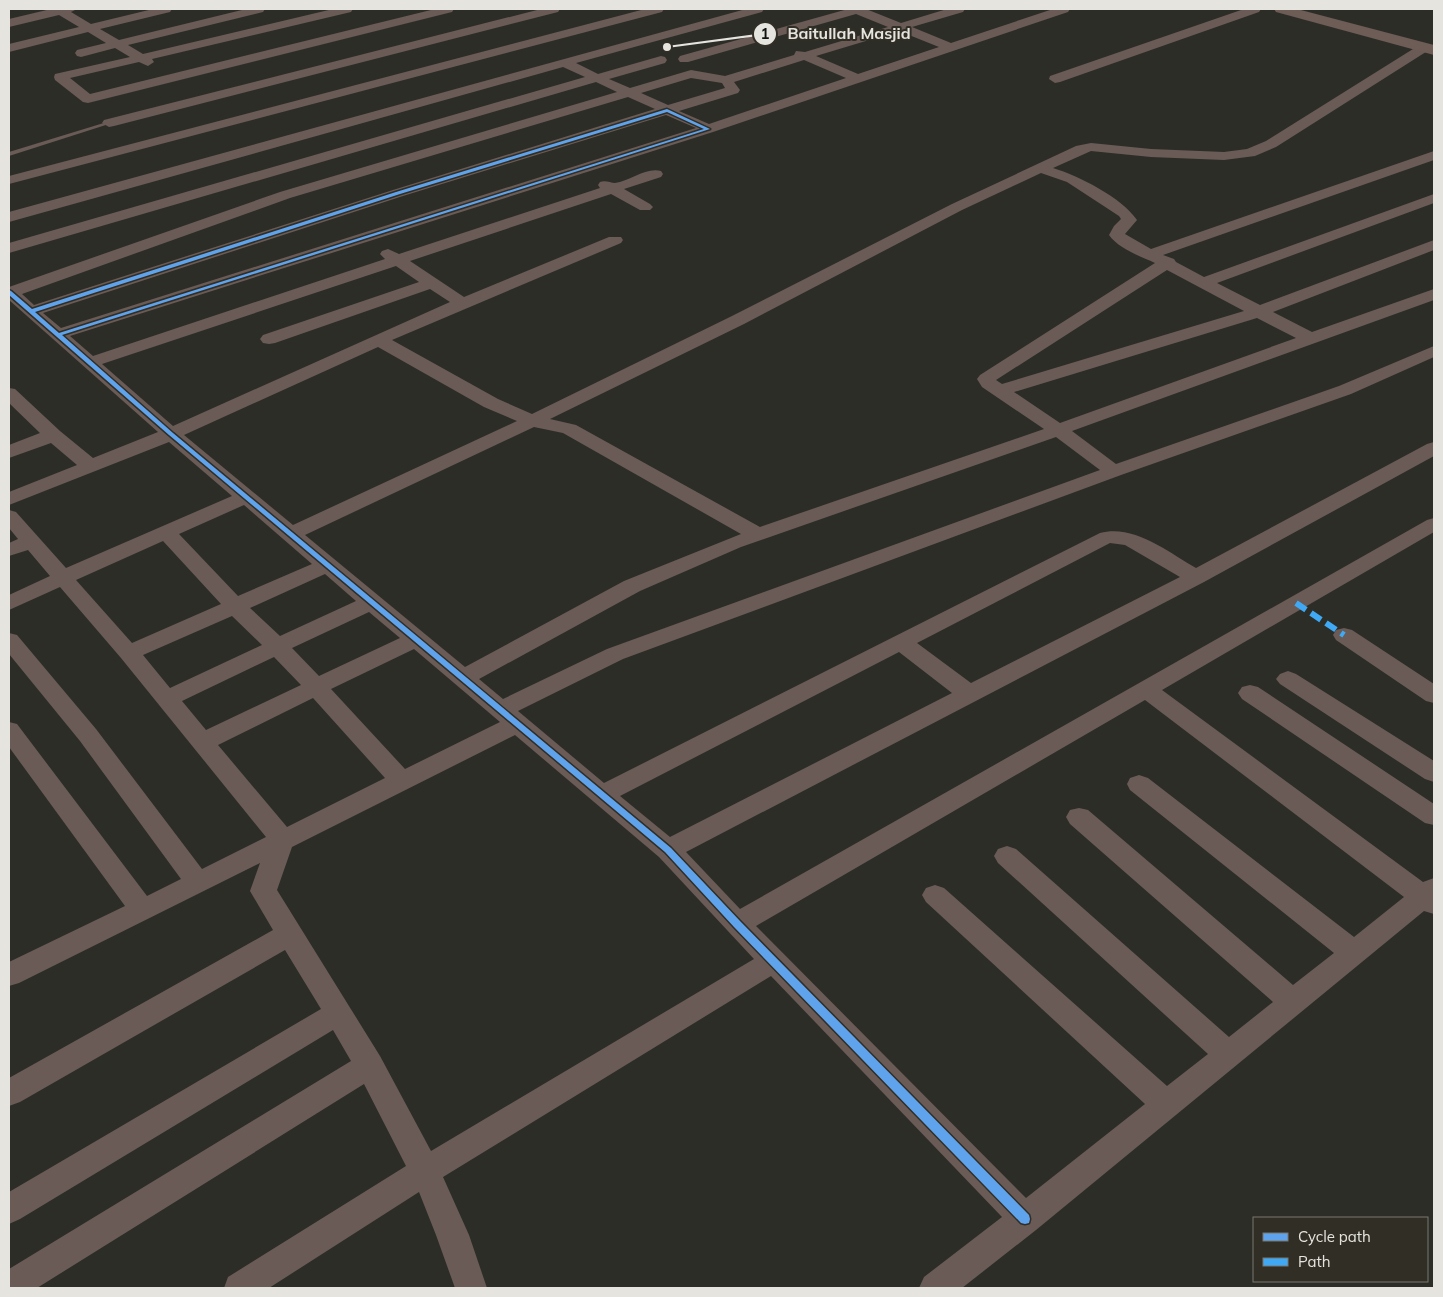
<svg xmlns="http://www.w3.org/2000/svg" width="1443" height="1297" font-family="Mulish,sans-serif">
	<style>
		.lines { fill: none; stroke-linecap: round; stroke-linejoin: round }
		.service { fill: #6a5b56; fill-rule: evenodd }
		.minor { fill: #6a5b56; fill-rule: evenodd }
		.secondary { fill: #6e5c56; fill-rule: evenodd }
		.quiet { stroke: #3fa9f5; stroke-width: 6; stroke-dasharray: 12 6; stroke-linecap: butt }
		.cycleway-casing { stroke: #302e25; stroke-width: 3 }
		.cycleway { fill: #60a3ed; fill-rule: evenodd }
		.leader { fill: none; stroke: #e5e4de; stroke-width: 2 }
		.callout-dot { fill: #e5e4de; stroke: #302e25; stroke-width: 2 }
		.mark-label { font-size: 15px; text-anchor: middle; font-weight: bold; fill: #111 }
		.callout-label { font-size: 16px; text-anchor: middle; font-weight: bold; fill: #e5e4de; stroke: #302e25; stroke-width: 4; stroke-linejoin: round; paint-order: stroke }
	</style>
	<rect width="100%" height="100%" fill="#2d2d28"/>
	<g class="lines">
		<!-- service -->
		<path class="service" d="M107,122L112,123L9,156V152Z"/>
		<!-- minor -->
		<path class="minor" d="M51,9H77L71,12L91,24L153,9H172L170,12L100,29L119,40L246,9H265L263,12L128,45L143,54L333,9H353L351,12L152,59L154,62L148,66L139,62L70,78L90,94L435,9H454L452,12L88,103L83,102L55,80L54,77L55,74L130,57L115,48L81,57L77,56L75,53L77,50L106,43L88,32L9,52V44L79,27L59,15L9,27V19Z
			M541,9H560L558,12L114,126L109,127L102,123L104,120Z
			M645,9H664L662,12L9,184V176Z
			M746,9H764L762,12L576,63L598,74L661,56L665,57L667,60L665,63L609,79L630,88L691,70L725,76L794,55L796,51L805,52L888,27L856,14L688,62H680L678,59L680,56L848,9H866L901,23L947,9H965L963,12L912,27L951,43L1053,9H1070L1068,12L713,132L70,336L93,356L385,259L380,254L382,251L388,249L399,254L600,188L598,185L600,182C606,180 610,183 615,183C630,181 646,167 661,171L663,174L661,177L624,189L650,204L653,207L650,210H640L611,194L410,261L464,297L609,237H621L623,240L621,243L392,340L498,399L532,414L732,316L952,204L1076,146L1091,143L1151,149L1224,152L1247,149L1266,141L1421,44H1429L1431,47L1429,50L1276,147L1255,156L1224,160L1151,157L1091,151L1053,168C1079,176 1121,197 1137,220L1125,234L1151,249L1434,151V160L1163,255L1174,259L1176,262L1204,277L1434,194V203L1217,283L1260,305L1434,240V250L1273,312L1312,332L1434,289V300L1072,431L1116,464L1339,386L1434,346V357L1351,394L1121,475L623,659L518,711L604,783L1100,533C1134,524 1168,552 1196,568L1427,444L1434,442V456L1204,582L686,852L740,909L1427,520L1434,518V532L1162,690L1423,882L1434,878V914L1424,911L1036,1230L962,1288H919L924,1277L1002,1217L771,976L443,1177L469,1235L487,1288H455L436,1235L419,1192L269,1288H224L228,1277L406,1166L364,1084L37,1288H9V1269L351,1061L333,1030L20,1219L9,1224V1192L321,1009L285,950L20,1102L9,1106V1078L273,930L250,891L260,863L19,983L9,986V962L125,906L9,747V722L17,724L147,896L181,879L80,741L9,654V633L17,635L96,729L202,869L266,837L121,658L60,587L9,610V595L50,576L28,550L9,556V543L18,539L9,528V510L16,512L66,568L232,496L169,442L9,505V492L77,465L51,443L9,458V445L40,433L9,403V388L15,389L60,431L93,458L158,432L9,300V287L280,192L617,92L596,82L9,253V243L585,77L563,67L9,222V212ZM899,31L939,47L858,74L816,56ZM804,60L846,78L709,124L679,111L738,93L740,90L734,82ZM691,78L722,83L725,88L668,105L641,93ZM628,97L655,109L393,190L34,305L22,294L290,198ZM666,115L696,128L61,328L43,313L403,196ZM1041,173L1067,182L1119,216L1121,219L1114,226L1109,235C1119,249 1140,256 1155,263L980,375L977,379L982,387L1044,429L760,527L576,425L550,419L744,324L962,210ZM396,266L419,282L263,335L260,339L263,343L269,344L275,343L430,289L450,302L173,426L102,364ZM1167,270L1244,311L1002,384L996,380ZM1257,318L1296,338L1060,423L1014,392ZM378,347L484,407L517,421L293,525L184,435ZM534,427L563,433L741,534L624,581L465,667L305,535ZM1056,437L1100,470L607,649L503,699L479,679L640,591L741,547ZM244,505L312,564L238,596L179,534ZM163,541L221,604L132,643L76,580ZM1110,543L1125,545L1180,577L971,683L917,643ZM325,574L356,601L280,636L250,608ZM369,612L400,638L319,676L292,648ZM232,616L262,645L170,688L143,655ZM414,649L500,722L405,769L331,689ZM899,652L952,693L670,837L620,796ZM274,657L301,685L206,730L182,701ZM313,698L385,778L287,827L218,745ZM1145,700L1404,897L1354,937L1148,778L1139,775L1130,778L1127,784L1130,790L1334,953L1293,985L1088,810L1079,808L1070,810L1066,817L1070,824L1273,1002L1229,1037L1016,849L1007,846L998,849L994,856L998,863L1208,1054L1167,1086L944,888L935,885L926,888L922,895L926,902L1145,1104L1026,1198L756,926ZM515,735L659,857L754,959L431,1151L380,1056L277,890L292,847Z
			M1244,9H1261L1259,12L1060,82L1055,83L1049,79L1050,76Z
			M1344,628L1352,630L1434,684V703L1426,701L1336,640L1333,635L1336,630Z
			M1288,671L1296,674L1434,761V782L1425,779L1280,684L1276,679L1280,674Z
			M1250,685L1258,687L1434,804V825L1425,823L1242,699L1238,693L1242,687Z"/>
		<!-- secondary -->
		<path class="secondary" d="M1274,9H1297L1434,45V55L1276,12Z"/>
		<!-- quiet -->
		<path class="quiet" d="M1296,603L1344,635"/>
		<defs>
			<path id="cycleway" d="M667,109L710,129L62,335L173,433L671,848L740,921L1029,1215L1030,1219L1029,1223L1025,1224L1021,1223L734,927L665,852L169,435L9,295V290L11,291L32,309L396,192ZM667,112L704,129L59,333L35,312L400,194Z"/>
		</defs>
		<!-- cycleway casing -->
		<use href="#cycleway" class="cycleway-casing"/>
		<!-- cycleway -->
		<use href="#cycleway" class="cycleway"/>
	</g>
	<!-- callouts -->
	<path class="leader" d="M667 47L765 34"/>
	<g class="callout-dot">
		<circle cx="667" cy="47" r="5"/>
		<circle cx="765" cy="34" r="12"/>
	</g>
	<g class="mark-label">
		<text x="765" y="39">1</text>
	</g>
	<g class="callout-label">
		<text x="849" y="39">Baitullah Masjid</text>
	</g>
	<!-- border -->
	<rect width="1443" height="1297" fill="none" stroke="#e5e4de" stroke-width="20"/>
	<!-- legend -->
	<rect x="1253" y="1217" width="175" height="65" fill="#302e25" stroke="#78776f"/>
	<rect x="1263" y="1233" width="25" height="8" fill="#60a3ed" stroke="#78776f"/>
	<text x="1298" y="1242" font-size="15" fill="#e5e4de">Cycle path</text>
	<rect x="1263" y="1258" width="25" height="8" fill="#3fa9f5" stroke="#78776f"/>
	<text x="1298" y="1267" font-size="15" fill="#e5e4de">Path</text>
</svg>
